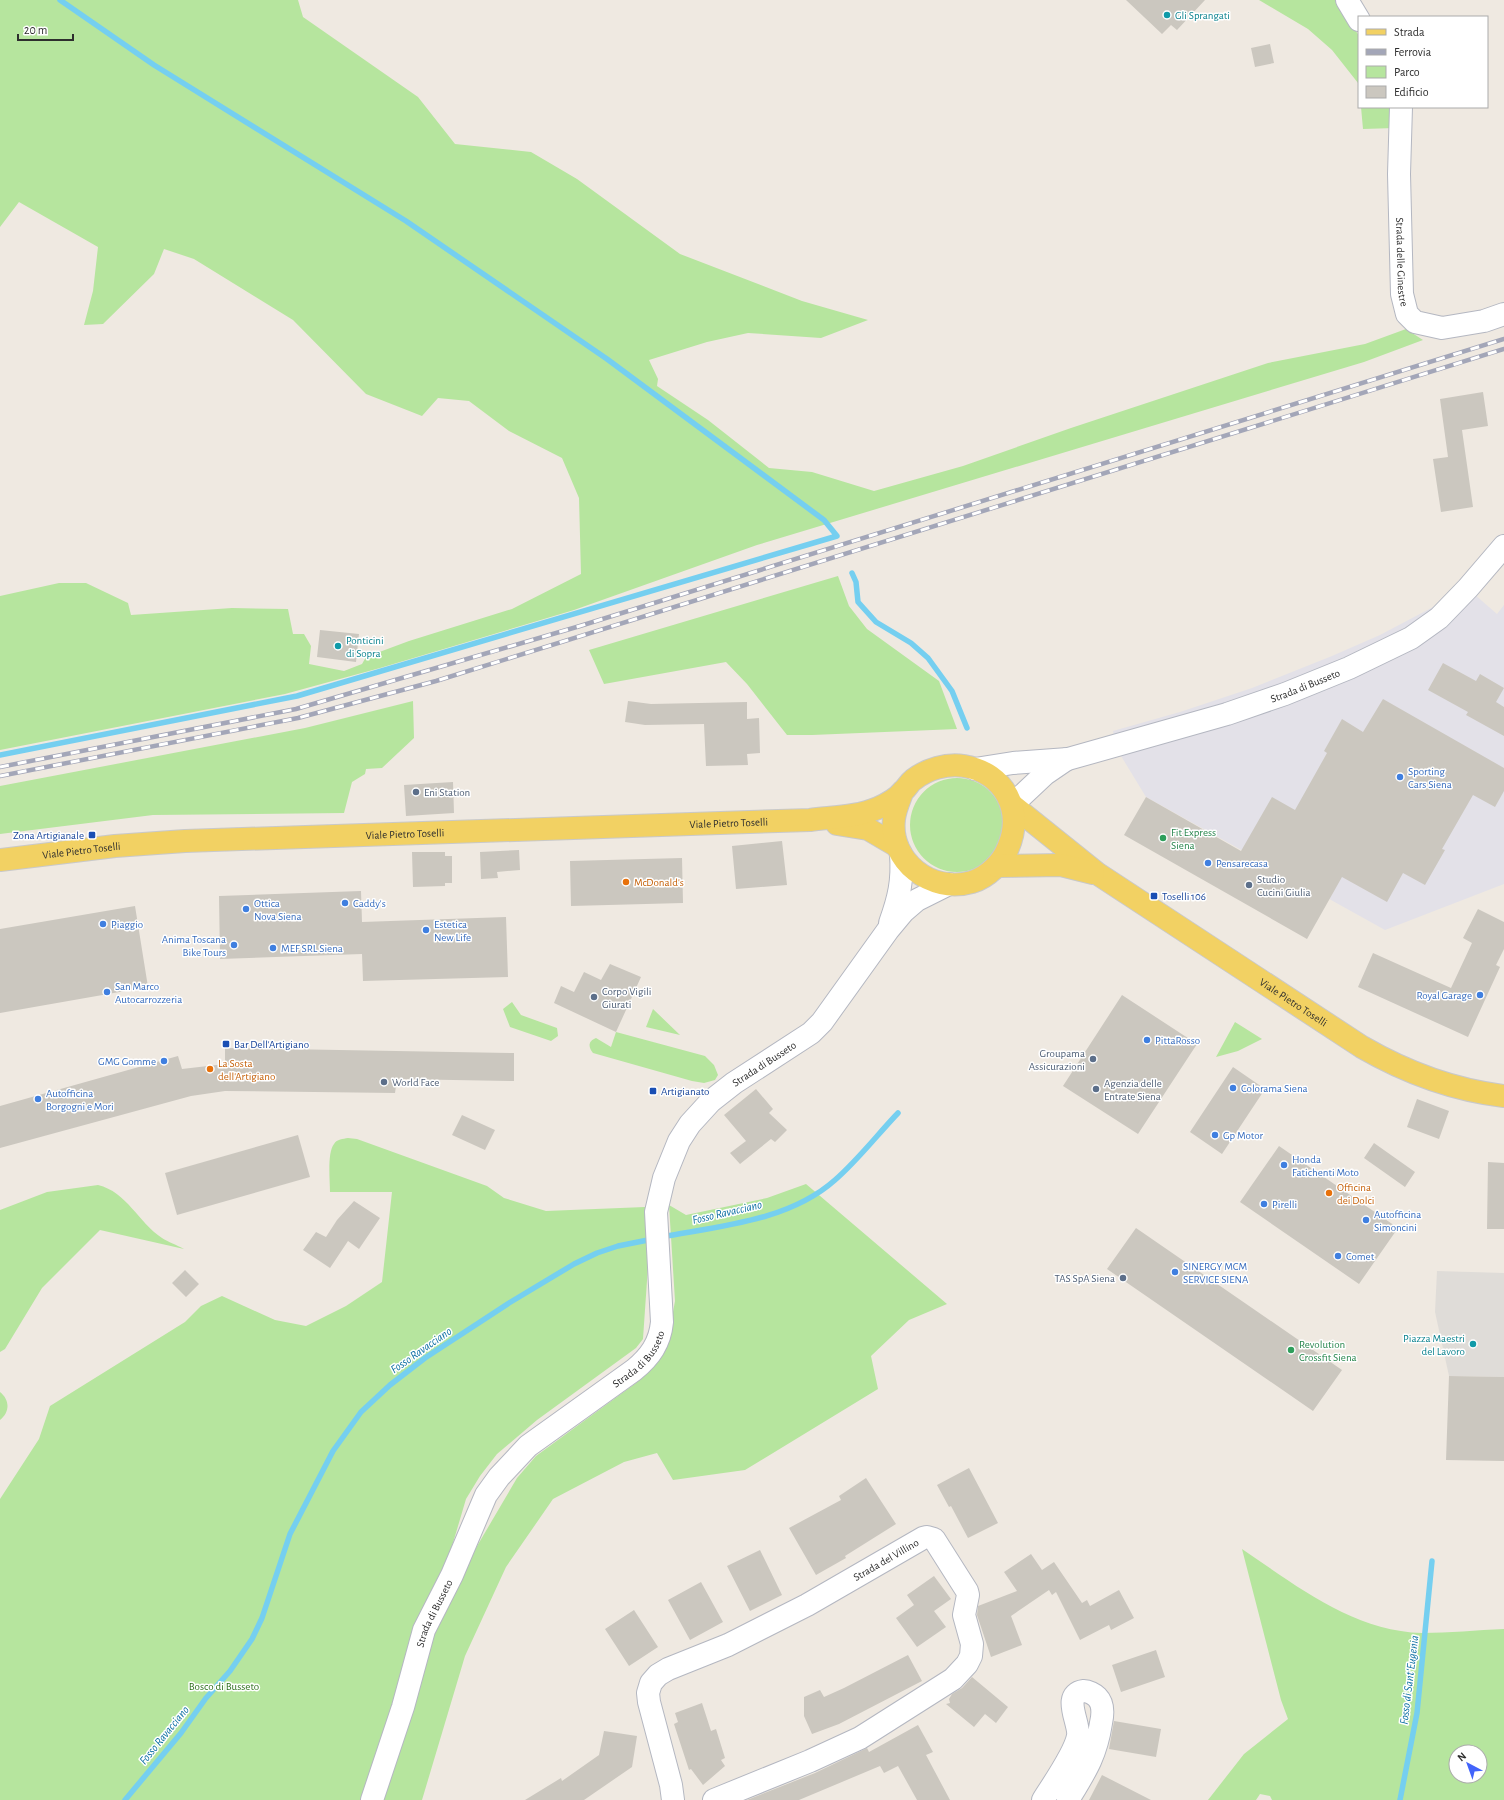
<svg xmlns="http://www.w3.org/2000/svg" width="1504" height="1800" font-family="'Alegreya Sans',sans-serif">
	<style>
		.industrial { fill: #e3e1e8 }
		.green { fill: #b6e59e; fill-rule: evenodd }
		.plaza { fill: #dfdcd8 }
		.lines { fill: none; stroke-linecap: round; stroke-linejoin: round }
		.stream { stroke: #75cff0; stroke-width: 5.5 }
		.building { fill: #cbc7bf }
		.minor-casing { stroke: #b4b7c1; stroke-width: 24 }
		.major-casing { stroke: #c9c9c9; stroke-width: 24 }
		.minor { stroke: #fff; stroke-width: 22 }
		.major { stroke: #f2d163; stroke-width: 22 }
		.rail-casing { stroke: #a3a6b8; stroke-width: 4.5 }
		.rail { stroke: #fff; stroke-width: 3; stroke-dasharray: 9; stroke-linecap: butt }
		.culture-dot { fill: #0f9aa8; stroke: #fff; stroke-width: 1.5 }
		.shop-dot { fill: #3f7fe0; stroke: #fff; stroke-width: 1.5 }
		.service-dot { fill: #5c6f8a; stroke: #fff; stroke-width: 1.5 }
		.transit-dot { fill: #1a4fb4; stroke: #fff; stroke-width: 1.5 }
		.leisure-dot { fill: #2e9e5b; stroke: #fff; stroke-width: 1.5 }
		.food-dot { fill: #e8710a; stroke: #fff; stroke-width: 1.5 }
		.labels { text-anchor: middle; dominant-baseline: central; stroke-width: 3; stroke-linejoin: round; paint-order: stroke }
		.culture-label { font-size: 11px; fill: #0d838f; stroke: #fff; text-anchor: start }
		.street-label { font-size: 11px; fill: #2e2e2e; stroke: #fff }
		.shop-label { font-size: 11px; fill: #366cbe; stroke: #fff; text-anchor: start }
		.service-label { font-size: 11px; fill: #4e5e75; stroke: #fff; text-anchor: start }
		.leisure-label { font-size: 11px; fill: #27864d; stroke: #fff; text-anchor: start }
		.transit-label { font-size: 11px; fill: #164399; stroke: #fff; text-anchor: start }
		.food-label { font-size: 11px; fill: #c56008; stroke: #fff; text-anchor: start }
		.park-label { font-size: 11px; fill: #2c6e1b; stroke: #fff }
		.water-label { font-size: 12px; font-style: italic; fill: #0d6fa3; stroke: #fff }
	</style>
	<rect width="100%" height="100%" fill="#efe9e1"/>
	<!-- industrial -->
	<path class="industrial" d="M1474,594L1497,614L1504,605V884L1385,930L1146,797L1118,751L1113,731L1180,712L1252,688L1332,656L1380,635L1435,606Z"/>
	<!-- green -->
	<path class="green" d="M0,0H298L303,17L418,97L455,144L531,152L577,179L680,254L802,301L868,320L821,338L748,333L707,342L649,360L658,379L657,386L708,420L769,468L812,472L874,491L963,466L1071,428L1268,363L1365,344L1406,329L1423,340L1364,362L757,545L574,610L380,668L285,694L0,750V596L59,583H86L128,603L131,615L232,608L288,609L293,634H304L311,646L309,664L344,671L362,664L366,657L409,641L512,609L581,574L579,498L562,458L509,431L469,401L438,398L422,416L366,394L293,320L194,259L164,249L154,274L103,324L84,325L93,291L98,247L19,202L0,227Z
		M1259,0H1337L1359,36V90L1358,83L1332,50L1308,29Z
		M1361,107H1393L1395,128L1363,129Z
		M838,576L849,606L867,629L939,681L957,729L812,735H787L747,684L726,662L604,684L589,650Z
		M413,701L414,738L382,768L366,769L365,774L352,782L344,813L153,815L0,834V786L305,728Z
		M910 825a47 47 0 1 1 94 0a47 47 0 1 1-94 0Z
		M512,1002L521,1015L557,1028L558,1036L551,1041L510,1027L503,1009Z
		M653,1009L680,1035L646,1027Z
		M1235,1022L1262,1039L1238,1051L1216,1057Z
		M616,1032L705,1056L714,1065L718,1075L715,1080L704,1083L692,1081L593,1053C588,1047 588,1041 596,1038L611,1047Z
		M348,1138L357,1139L487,1186L504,1198L546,1211L645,1207L648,1266L643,1339L636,1348L537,1420L497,1454L480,1476L466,1499L450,1553H473L517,1478L536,1456L636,1383L657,1359L668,1339L675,1301L669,1205L686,1215L767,1198L806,1184L947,1304L909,1320L871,1356L878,1389L745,1470L673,1480L657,1453L624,1462L553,1499L506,1567L465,1656L422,1800H0V1499L39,1439L50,1406L185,1322L201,1306L222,1296L275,1320L306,1326L346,1306L382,1282L392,1192H330C330,1180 327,1153 334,1144C337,1139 343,1139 348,1138Z
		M98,1185C127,1192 138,1222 162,1238C168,1242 177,1245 184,1249L100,1230L42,1288L5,1349L0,1352V1210L47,1192Z
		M0,1392C10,1400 10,1412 0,1420Z
		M1242,1549C1297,1586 1353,1631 1422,1633C1449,1633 1477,1630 1504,1629V1800H1272L1270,1796L1260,1794L1256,1800H1208L1244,1754L1288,1719L1281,1700ZM1456,1752H1480V1776H1456Z"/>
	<!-- plaza -->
	<path class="plaza" d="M1437,1271L1504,1273V1377L1449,1376L1435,1312Z"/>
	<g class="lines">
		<!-- stream -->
		<path class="stream" d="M852,573L856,582L858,602L876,622L911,643L928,658L952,691L967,728
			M0,755L297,696L837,536L824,520L607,359L406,221L154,65L60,0
			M661,1237C720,1226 789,1221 835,1180C858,1160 877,1135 898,1113
			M125,1800L181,1733L206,1698L230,1671L252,1639L262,1618L290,1534L333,1451L361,1412L390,1385L425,1358L509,1303L574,1264L597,1253L618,1246L653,1239
			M1400,1800L1417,1713L1432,1561"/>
	</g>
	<!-- building -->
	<path class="building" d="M1126,0H1205L1177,30L1171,25L1162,34Z
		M1270,44L1274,63L1255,67L1251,48Z
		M1483,392L1488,426L1462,430L1473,507L1441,512L1433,459L1448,457L1440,399Z
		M320,630L359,634L356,662L317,657Z
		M1443,663L1476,681L1480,674L1504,688L1496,702L1504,707V736L1466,715L1468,712L1428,690Z
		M1383,699L1504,768V791L1495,807L1473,795L1442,849L1445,850L1425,885L1403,873L1387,902L1342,877L1307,939L1124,835L1146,797L1241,851L1272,797L1295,810L1327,753L1324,751L1342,719L1363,732Z
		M628,701L651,704L747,702V719L759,718L760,753L747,754L748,765L706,766L704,724L645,725L625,722Z
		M453,782L454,813L406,816L404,785Z
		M782,841L787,885L736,889L732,846Z
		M519,850L520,870L497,872L498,878L481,879L480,852Z
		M412,852H445V856H452V883H445V886L413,887Z
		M682,858L683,903L571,906L570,861Z
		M361,891L362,922L506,917L508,977L363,981L362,954L220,959L219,896Z
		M135,906L148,987L0,1013V929Z
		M1478,909L1504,922V949L1496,965L1500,967L1468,1037L1358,987L1373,953L1451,988L1472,943L1463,938Z
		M610,964L641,977L616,1032L554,1003L561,986L574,992L584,972L601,980Z
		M1122,995L1197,1044L1138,1134L1063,1086Z
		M225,1048L514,1053V1081L397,1079L395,1093L225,1091L191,1096L0,1148V1106L178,1056L182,1069L225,1064Z
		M1233,1067L1265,1089L1222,1154L1190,1132Z
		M756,1089L773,1109L769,1113L787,1130L775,1142L771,1139L740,1164L730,1153L746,1141L724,1115Z
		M1417,1099L1449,1111L1439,1139L1407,1127Z
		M462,1115L495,1130L485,1150L452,1135Z
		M298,1135L310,1177L177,1215L165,1173Z
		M1374,1143L1415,1172L1405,1187L1364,1158Z
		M1279,1146L1398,1228L1359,1284L1240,1202Z
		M1488,1162L1504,1163V1229H1487Z
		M354,1201L380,1218L359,1249L348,1241L330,1268L303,1250L316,1232L326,1237L337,1220Z
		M1136,1228L1342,1370L1313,1411L1107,1269Z
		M185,1270L199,1284L186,1297L172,1283Z
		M1449,1376L1504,1377V1461L1446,1460Z
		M969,1468L998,1523L968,1538L951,1506L949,1507L937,1485Z
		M866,1478L896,1524L845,1556L846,1558L816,1575L789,1528L841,1500L839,1496Z
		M760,1550L782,1595L750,1611L727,1566Z
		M1031,1554L1042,1570L1054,1562L1082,1603L1087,1600L1090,1606L1119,1590L1134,1618L1111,1630L1109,1625L1080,1640L1056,1592L1052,1595L1049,1590L1011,1616L1022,1645L991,1657L977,1615L978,1606L1017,1591L1004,1572Z
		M934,1576L951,1599L934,1611L946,1627L917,1647L896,1618L914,1605L907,1595Z
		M701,1582L723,1622L690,1640L668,1600Z
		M634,1610L658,1647L629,1666L605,1629Z
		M1156,1650L1165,1677L1121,1692L1112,1665Z
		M908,1655L922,1681L839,1724L812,1734L804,1716V1697L820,1690L824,1697L844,1688Z
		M972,1677L1008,1707L996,1723L985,1714L974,1727L946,1704L950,1703L949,1699L952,1694L962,1688Z
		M702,1703L711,1731L716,1729L725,1758L721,1760L725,1766L703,1785L691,1769L689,1770L674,1724L678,1722L675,1713Z
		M1114,1721L1161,1729L1156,1757L1109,1749Z
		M918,1725L933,1752L926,1755L950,1800H917L898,1766L884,1773L880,1766L799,1800H747L815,1773L867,1748L869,1752Z
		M604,1731L637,1736L632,1767L584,1800H525L561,1778L562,1781L599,1755Z
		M1102,1775L1151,1800H1089Z"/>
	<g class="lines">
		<defs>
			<g id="minor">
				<path d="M1347,0L1359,20"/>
				<path id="s1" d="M1401,107L1399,174L1402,294L1407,314L1415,322L1442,328L1484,321L1504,314"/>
				<path id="s2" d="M975,769L1013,763L1068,759L1227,714L1285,694L1349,668L1411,638L1439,618L1468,588L1504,546"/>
				<path d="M1012,805L1045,774L1067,759"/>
				<path d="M890,923C899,898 903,881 901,854"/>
				<path id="s3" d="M372,1800L403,1707L424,1630L452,1575L486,1495L499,1477L528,1446L634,1370C650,1357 660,1343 662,1322L656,1212L664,1178L679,1141L690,1124L711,1101L734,1083L811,1033L822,1022L888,930L903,912L917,900L949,884"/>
				<path id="s4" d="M673,1800L671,1785L649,1702L648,1693L651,1683L658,1675L668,1669L728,1645L807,1605L923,1538L927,1537L934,1539L967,1591L968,1595L964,1615L972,1644L971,1656L967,1664L953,1679L860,1738L810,1761L714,1800"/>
				<path d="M1043,1800C1053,1784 1075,1753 1078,1736C1080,1723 1061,1694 1084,1691C1088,1691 1094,1694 1097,1697C1104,1704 1103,1714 1101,1723C1096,1756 1085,1772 1068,1800"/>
			</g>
			<g id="major">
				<path id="s5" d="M1012,805L1098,874L1362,1047C1407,1073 1453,1090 1504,1096"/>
				<path d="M837,824L868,829L897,846"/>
				<path id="s6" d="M0,860L115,846L185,841L810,820C832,817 857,817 878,808C887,804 897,799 903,791C907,788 909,783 913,780C927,769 947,763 964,766C1005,773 1024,811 1008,848C1002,863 988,877 972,882C931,894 889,861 894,819C895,810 899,801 902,793"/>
				<path d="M997,866L1061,865L1093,873"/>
			</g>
		</defs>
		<!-- minor casing -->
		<use href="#minor" class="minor-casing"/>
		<!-- major casing -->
		<use href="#major" class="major-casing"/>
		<!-- minor -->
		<use href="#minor" class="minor"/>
		<!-- major -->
		<use href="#major" class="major"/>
		<defs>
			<path id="rail" d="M0,767L296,709L580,626L1504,339
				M0,776L298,718L436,681L1504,349"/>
		</defs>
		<!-- rail casing -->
		<use href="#rail" class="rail-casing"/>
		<!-- rail -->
		<use href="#rail" class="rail"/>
	</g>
	<!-- markers -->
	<g class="culture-dot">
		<circle cx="1167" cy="15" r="4"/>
		<circle cx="338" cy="646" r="4"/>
		<circle cx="1473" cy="1344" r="4"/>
	</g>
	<g class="shop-dot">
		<circle cx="1400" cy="777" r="4"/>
		<circle cx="1208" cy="863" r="4"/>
		<circle cx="345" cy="903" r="4"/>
		<circle cx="246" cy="909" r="4"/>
		<circle cx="103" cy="924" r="4"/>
		<circle cx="426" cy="930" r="4"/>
		<circle cx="234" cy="945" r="4"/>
		<circle cx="273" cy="948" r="4"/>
		<circle cx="107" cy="992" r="4"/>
		<circle cx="1480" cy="995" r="4"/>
		<circle cx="1147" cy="1040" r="4"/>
		<circle cx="164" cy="1061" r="4"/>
		<circle cx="1233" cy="1088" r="4"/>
		<circle cx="38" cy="1099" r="4"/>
		<circle cx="1215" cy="1135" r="4"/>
		<circle cx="1284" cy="1165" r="4"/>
		<circle cx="1264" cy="1204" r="4"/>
		<circle cx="1366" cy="1220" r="4"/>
		<circle cx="1338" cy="1256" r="4"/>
		<circle cx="1175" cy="1272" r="4"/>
	</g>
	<g class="service-dot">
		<circle cx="416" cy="792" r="4"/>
		<circle cx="1249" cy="885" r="4"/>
		<circle cx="594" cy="997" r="4"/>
		<circle cx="1093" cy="1059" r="4"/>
		<circle cx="384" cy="1082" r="4"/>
		<circle cx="1096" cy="1089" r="4"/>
		<circle cx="1123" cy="1278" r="4"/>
	</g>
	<g class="transit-dot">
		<rect x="88" y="831" width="8" height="8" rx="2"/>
		<rect x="1150" y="892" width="8" height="8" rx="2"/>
		<rect x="222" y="1040" width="8" height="8" rx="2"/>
		<rect x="649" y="1087" width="8" height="8" rx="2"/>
	</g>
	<g class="leisure-dot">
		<circle cx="1163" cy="838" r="4"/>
		<circle cx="1291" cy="1350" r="4"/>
	</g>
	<g class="food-dot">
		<circle cx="626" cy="882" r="4"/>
		<circle cx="210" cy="1069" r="4"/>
		<circle cx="1329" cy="1193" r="4"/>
	</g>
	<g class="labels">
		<!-- culture labels -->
		<g class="culture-label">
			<text x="1175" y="15">Gli Sprangati</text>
			<text x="346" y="640">Ponticini<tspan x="346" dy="13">di Sopra</tspan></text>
			<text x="1465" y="1338" text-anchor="end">Piazza Maestri<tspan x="1465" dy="13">del Lavoro</tspan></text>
		</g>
		<!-- street labels -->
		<g class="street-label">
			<text stroke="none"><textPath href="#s1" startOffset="155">Strada delle Ginestre</textPath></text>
			<text stroke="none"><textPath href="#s2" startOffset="342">Strada di Busseto</textPath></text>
			<text stroke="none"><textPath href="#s6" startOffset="730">Viale Pietro Toselli</textPath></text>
			<text stroke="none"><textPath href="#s6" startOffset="406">Viale Pietro Toselli</textPath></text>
			<text stroke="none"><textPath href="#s6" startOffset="82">Viale Pietro Toselli</textPath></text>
			<text stroke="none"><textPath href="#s5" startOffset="344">Viale Pietro Toselli</textPath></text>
			<text stroke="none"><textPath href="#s3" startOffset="880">Strada di Busseto</textPath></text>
			<text stroke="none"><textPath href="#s3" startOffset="533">Strada di Busseto</textPath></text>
			<text stroke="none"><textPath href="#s4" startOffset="387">Strada del Villino</textPath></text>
			<text stroke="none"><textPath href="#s3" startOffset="197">Strada di Busseto</textPath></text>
		</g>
		<!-- shop labels -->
		<g class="shop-label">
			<text x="1408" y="771">Sporting<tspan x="1408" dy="13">Cars Siena</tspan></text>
			<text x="1216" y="863">Pensarecasa</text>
			<text x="254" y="903">Ottica<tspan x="254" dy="13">Nova Siena</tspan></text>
			<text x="353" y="903">Caddy's</text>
			<text x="111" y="924">Piaggio</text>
			<text x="434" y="924">Estetica<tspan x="434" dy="13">New Life</tspan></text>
			<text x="226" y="939" text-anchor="end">Anima Toscana<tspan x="226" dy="13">Bike Tours</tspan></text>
			<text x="281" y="948">MEF SRL Siena</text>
			<text x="115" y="986">San Marco<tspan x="115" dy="13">Autocarrozzeria</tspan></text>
			<text x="1472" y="995" text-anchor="end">Royal Garage</text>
			<text x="1155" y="1040">PittaRosso</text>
			<text x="156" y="1061" text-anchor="end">GMG Gomme</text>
			<text x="1241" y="1088">Colorama Siena</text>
			<text x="46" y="1093">Autofficina<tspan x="46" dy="13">Borgogni e Mori</tspan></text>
			<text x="1223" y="1135">Gp Motor</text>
			<text x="1292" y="1159">Honda<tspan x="1292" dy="13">Fatichenti Moto</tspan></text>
			<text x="1272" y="1204">Pirelli</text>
			<text x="1374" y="1214">Autofficina<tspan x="1374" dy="13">Simoncini</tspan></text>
			<text x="1346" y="1256">Comet</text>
			<text x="1183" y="1266">SINERGY MCM<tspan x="1183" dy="13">SERVICE SIENA</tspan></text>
		</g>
		<!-- service labels -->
		<g class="service-label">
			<text x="424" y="792">Eni Station</text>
			<text x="1257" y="879">Studio<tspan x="1257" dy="13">Cucini Giulia</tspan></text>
			<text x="602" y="991">Corpo Vigili<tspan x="602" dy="13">Giurati</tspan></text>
			<text x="1085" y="1053" text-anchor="end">Groupama<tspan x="1085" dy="13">Assicurazioni</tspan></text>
			<text x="392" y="1082">World Face</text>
			<text x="1104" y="1083">Agenzia delle<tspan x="1104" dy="13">Entrate Siena</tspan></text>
			<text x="1115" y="1278" text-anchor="end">TAS SpA Siena</text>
		</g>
		<!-- leisure labels -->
		<g class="leisure-label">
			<text x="1171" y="832">Fit Express<tspan x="1171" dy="13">Siena</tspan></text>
			<text x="1299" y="1344">Revolution<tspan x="1299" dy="13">Crossfit Siena</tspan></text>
		</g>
		<!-- transit labels -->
		<g class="transit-label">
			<text x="84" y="835" text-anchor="end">Zona Artigianale</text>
			<text x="1162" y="896">Toselli 106</text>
			<text x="234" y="1044">Bar Dell'Artigiano</text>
			<text x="661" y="1091">Artigianato</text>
		</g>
		<!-- food labels -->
		<g class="food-label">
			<text x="634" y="882">McDonald's</text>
			<text x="218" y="1063">La Sosta<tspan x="218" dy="13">dell'Artigiano</tspan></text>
			<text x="1337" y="1187">Officina<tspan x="1337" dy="13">dei Dolci</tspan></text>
		</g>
		<!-- park labels -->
		<g class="park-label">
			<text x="224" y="1686">Bosco di Busseto</text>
		</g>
		<!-- water labels -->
		<g class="water-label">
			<text transform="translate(727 1212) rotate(-13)">Fosso Ravacciano</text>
			<text transform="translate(421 1350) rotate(-35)">Fosso Ravacciano</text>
			<text transform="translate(1409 1680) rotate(-83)">Fosso di Sant'Eugenia</text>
			<text transform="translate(164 1735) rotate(-51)">Fosso Ravacciano</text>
		</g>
	</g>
	<!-- legend -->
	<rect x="1358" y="16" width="130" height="92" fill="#ffffff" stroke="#ababab"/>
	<rect x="1366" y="29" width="20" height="6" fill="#f2d163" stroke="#ababab"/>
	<text x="1394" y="36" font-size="12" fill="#2e2e2e">Strada</text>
	<rect x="1366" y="49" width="20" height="6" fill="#a3a6b8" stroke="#ababab"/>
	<text x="1394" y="56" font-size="12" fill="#2e2e2e">Ferrovia</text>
	<rect x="1366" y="66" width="20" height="12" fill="#b6e59e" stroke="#ababab"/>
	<text x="1394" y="76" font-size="12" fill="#2e2e2e">Parco</text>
	<rect x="1366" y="86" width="20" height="12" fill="#cbc7bf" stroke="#ababab"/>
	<text x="1394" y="96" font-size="12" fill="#2e2e2e">Edificio</text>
	<!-- north arrow -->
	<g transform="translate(1468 1764) rotate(319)"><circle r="19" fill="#ffffff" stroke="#ababab"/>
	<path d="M0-3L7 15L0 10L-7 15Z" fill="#4264fb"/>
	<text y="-6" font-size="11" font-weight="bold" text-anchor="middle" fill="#2e2e2e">N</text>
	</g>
	<!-- scale -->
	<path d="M18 34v6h55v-6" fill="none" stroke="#2e2e2e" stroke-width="2"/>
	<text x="24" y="34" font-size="12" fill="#2e2e2e" stroke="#ffffff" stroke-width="3" paint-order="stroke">20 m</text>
</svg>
